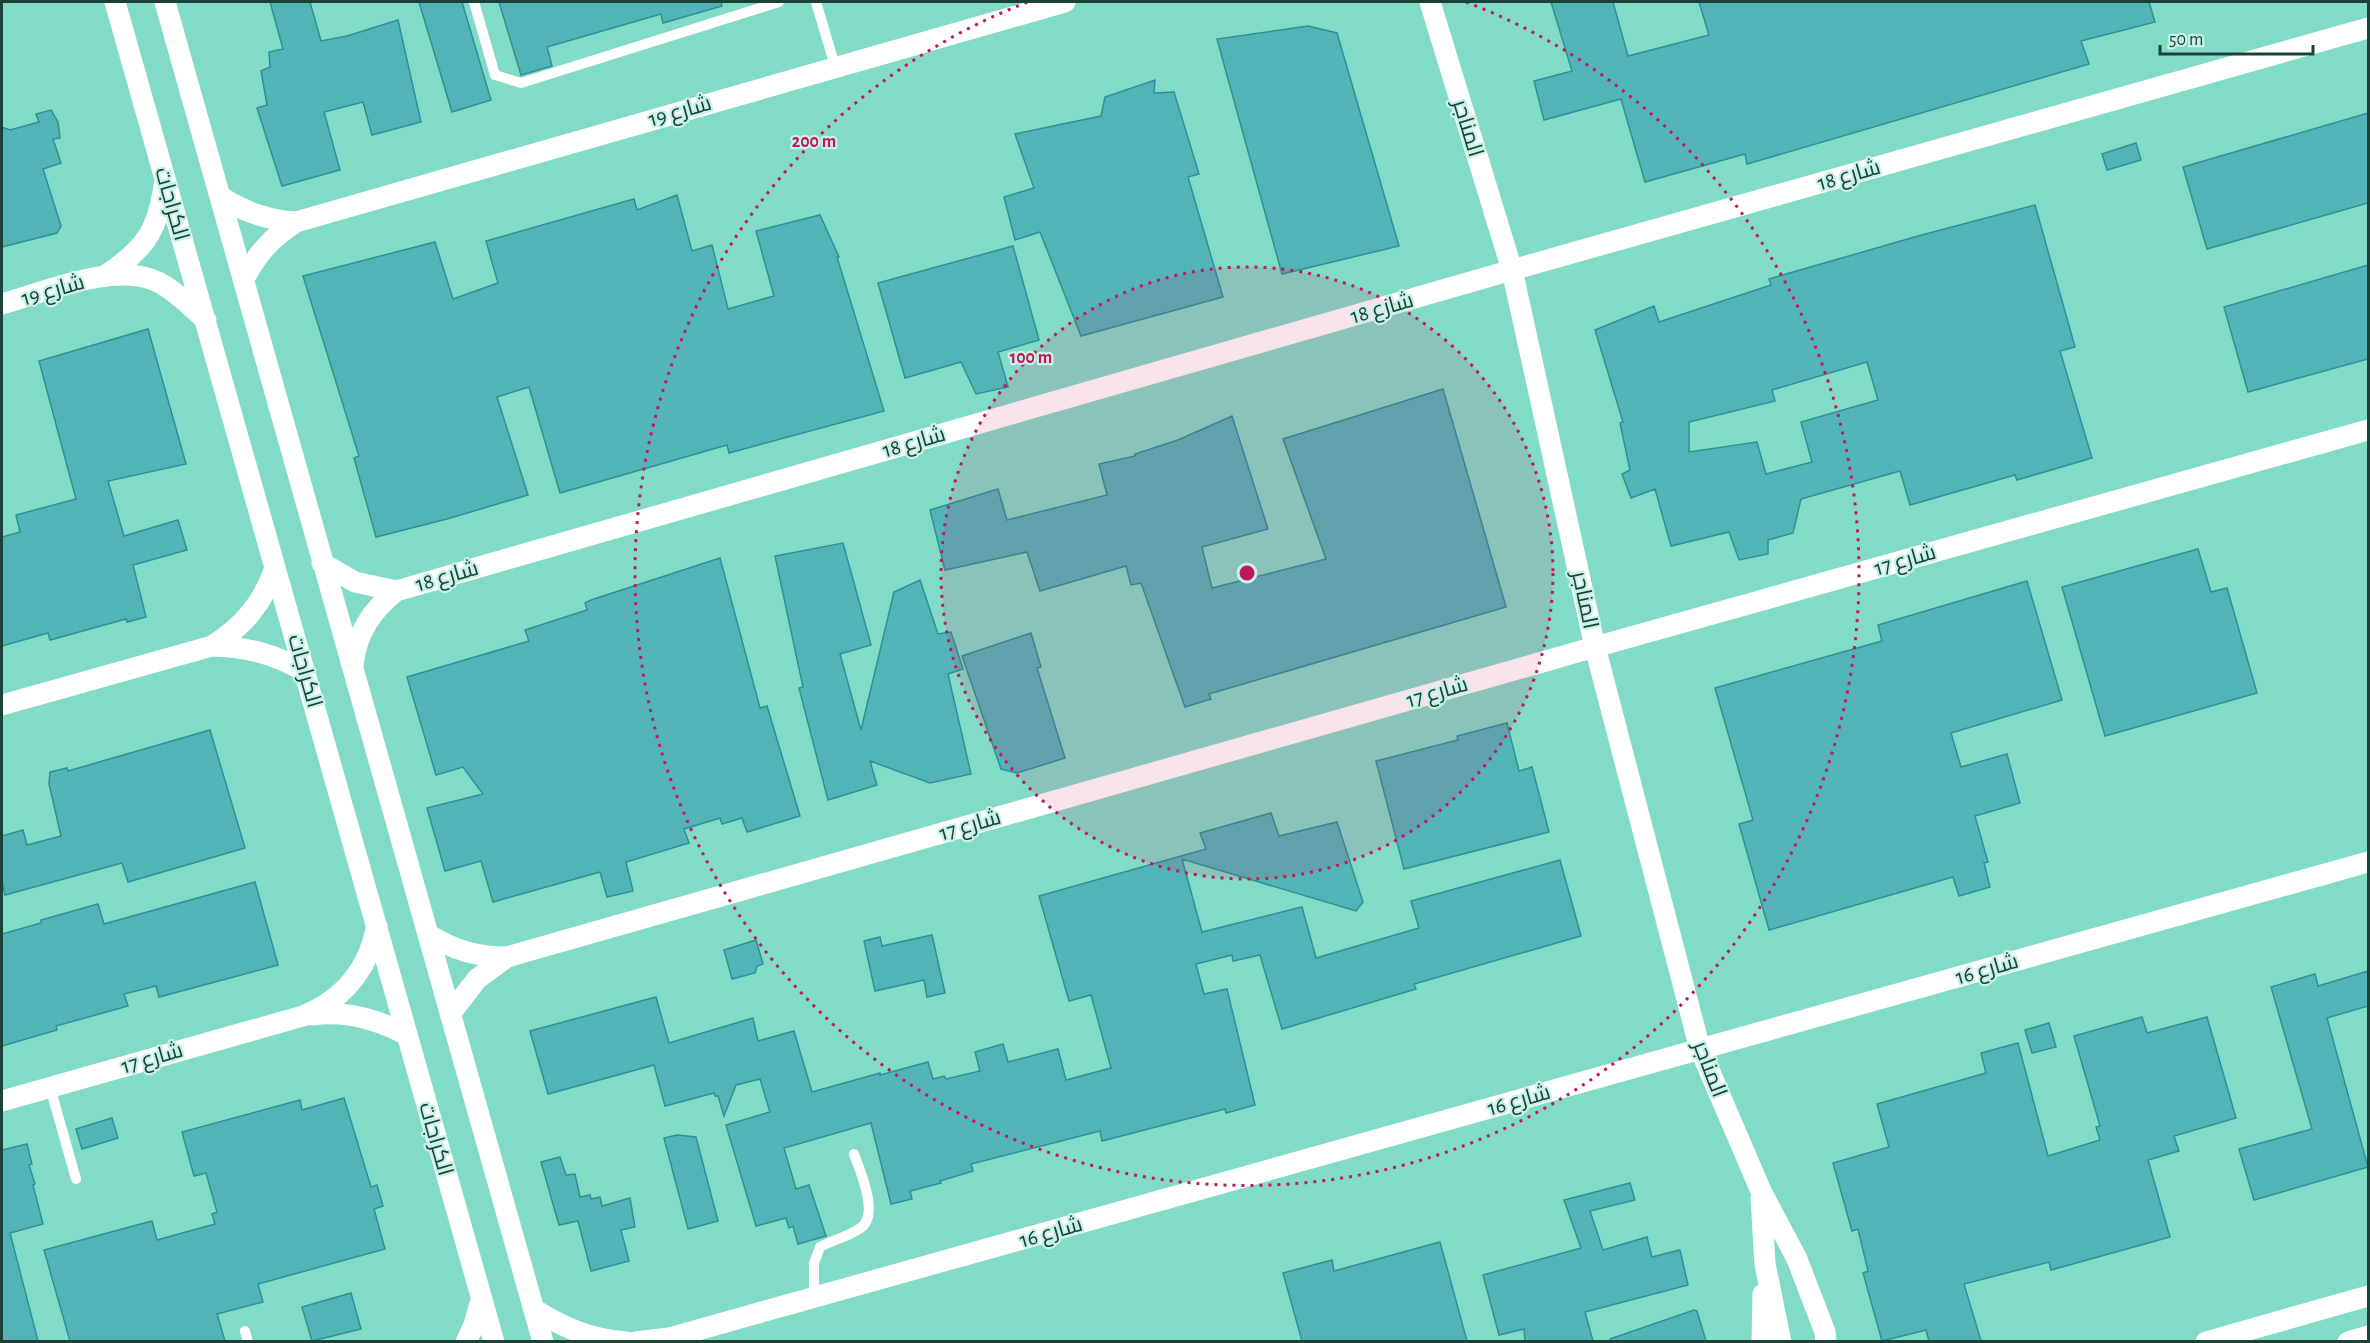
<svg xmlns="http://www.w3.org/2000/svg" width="2370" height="1343" font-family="'Alegreya Sans',Cairo,sans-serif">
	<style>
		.building { fill: #53b4b8; stroke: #2a9295; stroke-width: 1.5; fill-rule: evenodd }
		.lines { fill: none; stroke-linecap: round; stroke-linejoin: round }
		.lane { stroke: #fff; stroke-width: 10 }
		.street { stroke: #fff; stroke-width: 21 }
		.ring { fill: none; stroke: #c2185b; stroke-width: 3; stroke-dasharray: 3 6 }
		.labels { text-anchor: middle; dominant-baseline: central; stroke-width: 4.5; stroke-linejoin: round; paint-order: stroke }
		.street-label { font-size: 22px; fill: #1b4139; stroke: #c8f2e8 }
		.centre { fill: #c2185b; stroke: #c8f2e8; stroke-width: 3 }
		.ring-label { font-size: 18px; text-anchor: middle; font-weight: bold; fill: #c2185b; stroke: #c8f2e8; stroke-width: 4.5; stroke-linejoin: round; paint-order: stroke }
	</style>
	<rect width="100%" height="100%" fill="#82dbc7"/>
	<!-- building -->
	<path class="building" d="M270,2H310L321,41L347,36L398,20L421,122L372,135L363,102L324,112L340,170L282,186L257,108L267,105L261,71L270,67L269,52L283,49Z
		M419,2H462L491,100L452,112Z
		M499,2H721L722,6L663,23L661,14L547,47L552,66L521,75Z
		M1551,2H1613L1628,56L1709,35L1699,2H2149L2155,22L2081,41L2089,64L1747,164L1745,154L1645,182L1621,99L1544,120L1534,81L1572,71Z
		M1308,26L1337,33L1399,246L1282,274L1217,39Z
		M1155,80L1154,93L1174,92L1199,174L1188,177L1223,297L1081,336L1040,232L1015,240L1004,197L1034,188L1015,134L1101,116L1105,97Z
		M51,110L58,122L60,138L53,139L61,163L43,169L61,226L57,233L2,247V127L10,130L39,122L36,114Z
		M2368,113V203L2207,249L2183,167Z
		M2136,143L2141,160L2107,170L2102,154Z
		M677,195L692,251L712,245L728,309L774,296L756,231L820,215L839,257H837L884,411L729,453L727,445L560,493L529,387L497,397L528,495L447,519L376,537L354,458L359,456L303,276L435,242L453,299L498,283L486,241L634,199L637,210Z
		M2035,205L2075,347L2060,351L2092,458L2017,480L2015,475L1910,505L1900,471L1801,499L1793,533L1768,540V554L1739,560L1729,532L1671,546L1655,489L1631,498L1622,474L1630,470L1620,423L1623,422L1595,330L1654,306L1659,322L1771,285L1769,279L1918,236ZM1867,362L1878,400L1801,422L1812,462L1766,474L1757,442L1689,452V422L1775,401L1772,390Z
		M1013,246L1039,340L998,352L1008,387L976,394L961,362L905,378L878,283Z
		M2368,265V359L2248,392L2224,307Z
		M148,329L186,464L108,481L124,536L178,520L187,550L133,565L146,617L127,622L126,619L50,640L48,633L2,646V537L20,532L16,515L76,499L39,361Z
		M1443,389L1506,607L1209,694L1211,699L1185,707L1141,583L1131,585L1126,566L1040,591L1027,552L945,570L930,510L998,489L1007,520L1107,495L1099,464L1135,456V454L1178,440L1232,416L1268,529L1202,547L1212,588L1326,559L1283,439Z
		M843,543L871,645L840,654L861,730L894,592L920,580L938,634L951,632L963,669L948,674L971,774L930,783L870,761L877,785L828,800L799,688L803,687L775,556Z
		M2198,549L2211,592L2227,588L2257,693L2105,736L2062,587Z
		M720,558L760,708L767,706L800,816L747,832L742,818L722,824L720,818L684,829L689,843L626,862L633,891L607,897L600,872L493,902L481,861L445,871L427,808L483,794L463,767L436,775L407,677L529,641L525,630L587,610L585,603L591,600Z
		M2027,581L2062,700L1951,733L1961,767L2007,754L2020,803L1975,816L1988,862L1984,863L1990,887L1959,896L1953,877L1769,930L1739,824L1753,820L1715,688L1882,641L1878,625Z
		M1031,633L1041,667L1037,668L1065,758L1017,773L1001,769L962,656Z
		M1507,723L1519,771L1532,767L1549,832L1404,869L1376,761L1458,740L1457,736Z
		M210,730L245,848L128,882L122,863L5,895L2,881V836L23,830L27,845L61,836L49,784L50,772L67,768L68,771Z
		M1271,813L1279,836L1337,822L1363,902L1356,911L1182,859L1202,932L1302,907L1316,958L1419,928L1411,901L1560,860L1581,936L1414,984L1416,989L1282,1029L1260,955L1233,961L1232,955L1196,964L1204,994L1227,989L1255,1105L1226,1113L1225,1109L1102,1141L1100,1131L971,1164L973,1171L940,1181L941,1183L910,1191L912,1199L891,1204L871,1123L784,1148L796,1189L809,1185L826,1236L798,1244L793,1226L789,1228L786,1218L756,1226L726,1125L770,1112L760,1079L736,1085L724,1116L718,1096H715L714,1093L665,1106L654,1065L548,1094L530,1031L656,997L669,1043L753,1018L758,1041L794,1031L812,1092L880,1073V1075L928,1062L933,1079L944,1076L946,1079L980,1071L975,1052L1003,1044L1008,1062L1058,1049L1066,1080L1111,1068L1091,995L1069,1001L1039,896L1206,849L1200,833Z
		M255,882L278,965L159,997L156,986L124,994L128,1006L56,1026L57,1030L2,1046V934L41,923V920L98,904L104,924Z
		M932,935L945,993L927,997L924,980L875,991L864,941L880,937L882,946Z
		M756,940L763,964L757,966L755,973L732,979L724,950Z
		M2368,971V1006L2327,1018L2368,1167L2254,1200L2239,1149L2312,1129L2271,987L2315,974L2318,986Z
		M2142,1017L2147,1033L2207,1017L2236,1118L2174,1136L2179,1151L2148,1160L2170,1237L2051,1270L2049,1262L1964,1284L1981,1341H1929L1926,1330L1882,1341L1863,1273L1868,1271L1858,1229L1852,1231L1833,1163L1889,1147L1877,1104L1986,1073L1981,1053L2018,1043L2048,1156L2100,1140L2096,1127L2100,1126L2074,1036Z
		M2049,1023L2056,1047L2032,1053L2025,1030Z
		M344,1098L371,1187L377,1185L383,1206L374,1209L385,1249L258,1284L263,1302L217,1314L225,1341H70L44,1250L152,1221L157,1240L215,1224L212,1214L217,1212L206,1173L194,1176L182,1132L300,1100L302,1110Z
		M112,1118L118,1138L82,1149L76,1129Z
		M677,1135L696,1137L718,1221L688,1229L664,1138Z
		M27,1144L32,1164L29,1165L35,1184L33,1185L43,1224L10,1233L38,1341H2V1150Z
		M560,1157L566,1175L575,1174L580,1197L590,1195L591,1199L600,1197L602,1206L630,1198L635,1227L621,1230L629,1261L591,1271L578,1221L559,1225L541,1162Z
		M1630,1183L1635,1200L1590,1211L1603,1250L1647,1237L1652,1257L1680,1250L1688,1285L1585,1312L1593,1341H1525L1524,1329L1499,1335L1483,1275L1581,1248L1564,1200Z
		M1440,1242L1467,1341H1302L1283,1273L1332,1260L1334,1271Z
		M351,1293L361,1329L312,1341L302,1307Z
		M1694,1310L1697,1311L1706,1341H1611L1610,1339Z"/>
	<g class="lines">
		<!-- lane -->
		<path class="lane" d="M474,2L495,75L521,83L779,2
			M816,2L835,66
			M50,1087L76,1179
			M814,1297V1263L820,1247C833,1240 847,1237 859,1229C881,1217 860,1171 854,1154
			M245,1331L248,1342"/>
		<!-- street -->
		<path class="street" d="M115,2L494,1342
			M165,2L543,1342
			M1430,2L1512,270L1595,647L1700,1049L1761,1191L1797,1259L1825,1332L1826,1342
			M221,197C245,212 267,220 296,222
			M106,275C144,250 158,231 164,185
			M244,279C257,254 272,237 296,222L1065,2
			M2,304C44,292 117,261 158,282C176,291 191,307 206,320
			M322,563L355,582L396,591L1512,270L2368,28
			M212,646C247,647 276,654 305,672
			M353,666C356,634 371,611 396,591
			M2,705L212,646C243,627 263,603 275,568
			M428,934C453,950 477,957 507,957L1595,647L2368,430
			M450,1014L477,979L507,957
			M312,1015C346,1010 377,1019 407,1035
			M2,1101L303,1016C344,999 368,970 377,926
			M1761,1198L1765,1264L1781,1342
			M534,1309C563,1328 591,1339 626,1342
			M466,1342L474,1325L481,1300
			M636,1342L669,1338L2368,862
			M1762,1342L1763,1294
			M2206,1342L2368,1296
			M2348,1342L2368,1336"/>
	</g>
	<!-- distance rings -->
	<circle cx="1247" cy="573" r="306" fill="#c2185b" fill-opacity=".12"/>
	<g class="ring">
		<circle cx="1247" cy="573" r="306"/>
		<path d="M1466 2A612 612 0 1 1 1028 2"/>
	</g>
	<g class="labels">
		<!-- street labels -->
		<g class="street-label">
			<text transform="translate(680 111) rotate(-16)">شارع 19</text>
			<text transform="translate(1468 128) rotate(73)">المناجر</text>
			<text transform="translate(1849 175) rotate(-16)">شارع 18</text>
			<text transform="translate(172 204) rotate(74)">الكراجات</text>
			<text transform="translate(53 290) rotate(-16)">شارع 19</text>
			<text transform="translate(1382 308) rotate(-16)">شارع 18</text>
			<text transform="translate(914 442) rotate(-16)">شارع 18</text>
			<text transform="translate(1905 560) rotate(-16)">شارع 17</text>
			<text transform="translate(447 576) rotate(-16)">شارع 18</text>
			<text transform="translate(1585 600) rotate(78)">المناجر</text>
			<text transform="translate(305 671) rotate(74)">الكراجات</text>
			<text transform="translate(1437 692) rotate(-16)">شارع 17</text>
			<text transform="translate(970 825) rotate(-16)">شارع 17</text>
			<text transform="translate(1987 969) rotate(-16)">شارع 16</text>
			<text transform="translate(152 1058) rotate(-16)">شارع 17</text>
			<text transform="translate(1710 1069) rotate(69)">المناجر</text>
			<text transform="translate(1519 1100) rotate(-16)">شارع 16</text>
			<text transform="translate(436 1139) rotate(74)">الكراجات</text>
			<text transform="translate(1051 1232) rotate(-16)">شارع 16</text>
		</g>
	</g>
	<circle cx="1247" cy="573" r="9" class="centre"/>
	<g class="ring-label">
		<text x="814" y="147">200 m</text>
		<text x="1031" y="363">100 m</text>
	</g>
	<!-- border -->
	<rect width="2370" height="1343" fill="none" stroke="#1b4139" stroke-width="6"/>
	<!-- scale -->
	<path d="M2160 45v9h153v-9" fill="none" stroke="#1b4139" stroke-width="3"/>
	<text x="2169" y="45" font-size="18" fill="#1b4139" stroke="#c8f2e8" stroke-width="4.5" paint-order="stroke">50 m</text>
</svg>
